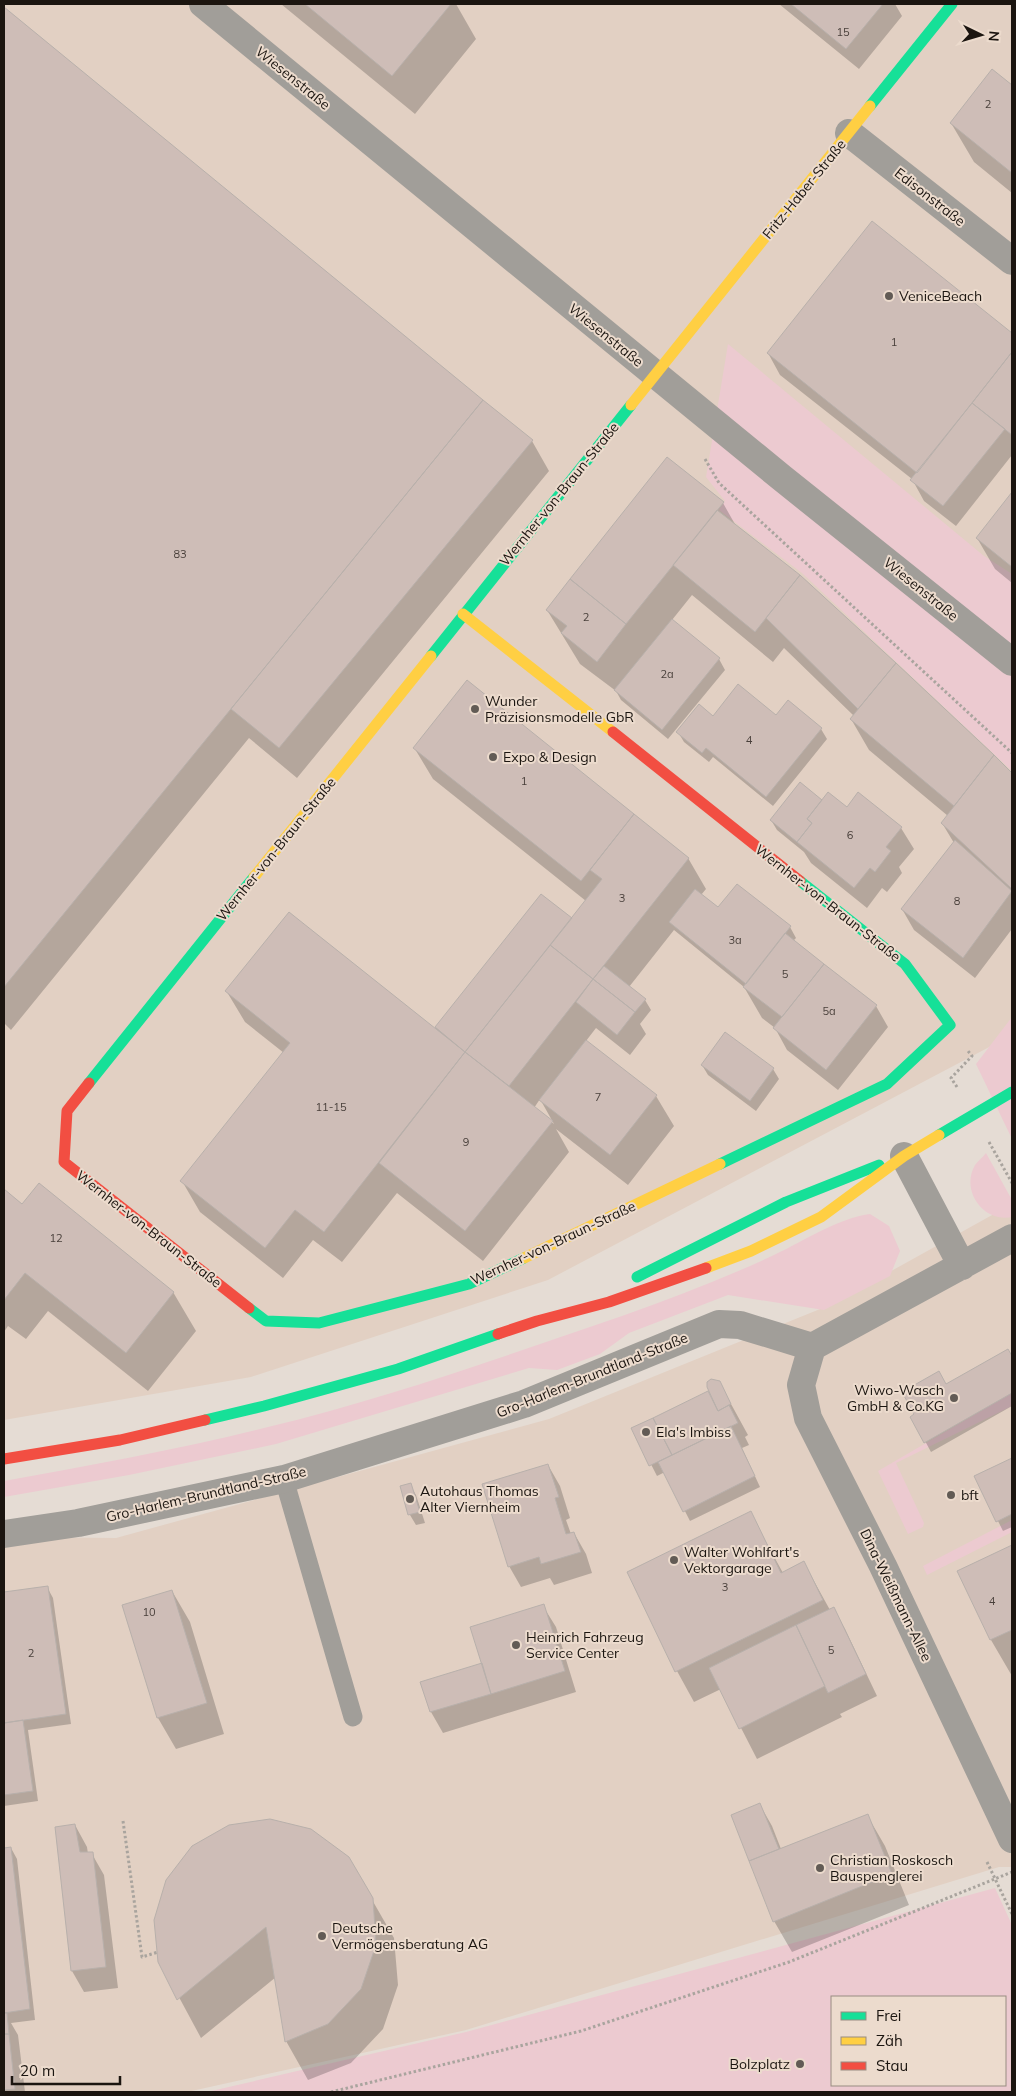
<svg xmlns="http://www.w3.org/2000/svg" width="1016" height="2096" font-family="Mulish,sans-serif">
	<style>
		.built { fill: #e2d0c3 }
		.green { fill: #eccad0; fill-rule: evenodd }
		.shadow { fill: #0003; fill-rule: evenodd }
		.building { fill: #cebdb7; stroke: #b8b0ab }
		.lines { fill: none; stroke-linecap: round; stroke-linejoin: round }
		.path { stroke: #a9a49e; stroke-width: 3; stroke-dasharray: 2.5 2.5; stroke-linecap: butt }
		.lane { stroke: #a19e99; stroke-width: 19 }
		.street { stroke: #a19e99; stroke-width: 28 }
		.fast { stroke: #16e098; stroke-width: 11 }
		.slow { stroke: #ffcf43; stroke-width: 11 }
		.jam { stroke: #f24e42; stroke-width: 11 }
		.poi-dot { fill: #625b55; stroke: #ecdbcd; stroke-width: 2 }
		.labels { text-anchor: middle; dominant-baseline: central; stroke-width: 4; stroke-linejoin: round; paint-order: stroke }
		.number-label { font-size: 11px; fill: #483f3a }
		.street-label { font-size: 14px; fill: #1b1510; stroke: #ecdbcd }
		.poi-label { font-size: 14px; fill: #1b1510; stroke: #ecdbcd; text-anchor: start }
	</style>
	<rect width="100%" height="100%" fill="#e5dcd4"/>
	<!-- built -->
	<path class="built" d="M4,4H1012V1035L548,1280L251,1377L4,1420Z
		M1012,1204V1867H999L466,2030L187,2092H4V1537L116,1538L549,1419L830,1305Z"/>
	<!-- green -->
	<path class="green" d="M728,344L984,556L1012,574V771L802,573L719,510L725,501L706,477Z
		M1012,1017V1139L976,1064Z
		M986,1153L1012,1200V1217C984,1223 960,1191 975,1165C978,1161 983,1157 986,1153Z
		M870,1214L889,1226L900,1251L890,1276L824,1310L728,1295L629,1333L600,1354L557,1370L529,1368L276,1444L129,1475L4,1497V1481C92,1465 181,1449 268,1427C388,1398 505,1356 622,1316C673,1298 725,1278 774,1255C806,1240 836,1219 870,1214Z
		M1012,1393V1406L896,1463L924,1523L923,1527L908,1534L878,1471Z
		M1012,1520V1532L927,1575L923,1566Z
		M995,1888L1012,1925V2092H207L466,2032ZM832,1997H1005V2085H832Z"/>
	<!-- shadow -->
	<path class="shadow" d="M281,4H456L476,39L415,114Z
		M779,4H895L902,16L859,69Z
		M4,8L532,441L549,471L297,778L249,738L11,1030L4,1023Z
		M992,71L1012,87V193L974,162L951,123Z
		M872,223L1012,335V455L956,526L924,501L912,479L780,375L768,353Z
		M1012,494V583L995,569L977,538Z
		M723,503L736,526L800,576L1012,774V929L975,978L914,930L902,909L954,843L942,823L948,816L869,750L851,719L854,716L784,648L773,662L692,595L672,620L719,659L725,670L668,739L621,700L616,691L580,664L547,610Z
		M467,682L688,858L706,889L701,895L718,909L790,927L796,938L793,941L876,1006L888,1027L838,1090L787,1050L775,1028L762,1018L744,987L674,930L629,987L645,1000L651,1010L640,1024L646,1034L630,1055L596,1028L586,1041L656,1096L674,1126L628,1185L556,1129L569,1152L483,1261L397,1193L342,1262L313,1240L283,1278L200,1212L182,1181L284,1053L245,1022L227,992L435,1029L541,895L572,920L586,901L433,779L415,749ZM540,1099L554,1124L534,1108Z
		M776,717L821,729L827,739L773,806L713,757L709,762L684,742L678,732L713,718Z
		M859,794L901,828L914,849L899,867L902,873L887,892L882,888L867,908L811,863L804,852L777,830L771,820L821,801L847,809Z
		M702,1065L773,1069L779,1079L756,1111L708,1075Z
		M4,1190L23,1206L173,1292L196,1331L148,1391L48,1311L26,1339L8,1326L4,1332Z
		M1007,1350L1012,1359V1406L931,1452L912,1417L946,1386Z
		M719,1382L748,1435L745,1437L749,1445L742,1448L760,1487L690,1521L665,1472L657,1476L633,1429L714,1398Z
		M1012,1460V1527L1003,1531L976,1477Z
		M548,1465L560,1486L570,1518L566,1520L571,1534L574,1533L586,1554L592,1573L554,1585L550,1578L521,1587L509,1566Z
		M410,1485L416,1495L425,1523L416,1525L410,1515L401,1487Z
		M750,1513L783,1573L804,1563L830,1610L833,1608L845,1629L877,1696L840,1714L842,1717L757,1759L721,1689L694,1702L677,1671L629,1572Z
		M1012,1546V1676L991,1640L959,1572Z
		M47,1587L53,1598L71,1724L28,1730L38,1801L4,1806V1593Z
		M172,1591L190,1622L224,1734L176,1749L158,1718L124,1606Z
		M543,1606L556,1627L576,1692L443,1733L431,1712L422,1683L483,1664Z
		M760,1805L772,1826L781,1849L867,1815L885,1846L909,1905L792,1952L774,1921L733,1816Z
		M75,1825L87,1847L88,1854H92L104,1875L118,1988L84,1992L72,1971Z
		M11,1848L17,1859L35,2020L11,2023L18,2035L25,2092H4V1849Z
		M348,1858L394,1938L398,1985L383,2029L351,2063L308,2080L286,2041L276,1977L201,2038L160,1962Z"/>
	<!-- building -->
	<path class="building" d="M305,4H451L392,76Z
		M791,4H883L846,49Z
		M4,7L483,400L4,987Z
		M992,69L1012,85V173L950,123Z
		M872,221L1012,333V352L917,473L767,353Z
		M1012,352V435L972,403Z
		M483,400L533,440L279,748L231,709Z
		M972,403L1005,429L943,506L910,480Z
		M667,457L724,502L626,624L570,579Z
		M1012,492V567L976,538Z
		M717,510L800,575L755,632L673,565Z
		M800,575L896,663L858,709L766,618Z
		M570,579L626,624L597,662L561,633L567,626L546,610Z
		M672,619L720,658L662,730L614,690Z
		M896,663L994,755L954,806L850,719Z
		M467,680L634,814L581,881L413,748Z
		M738,684L776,715L788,700L822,728L766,797L706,748L702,753L676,732L699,704L713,716Z
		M994,755L1012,773V889L941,823Z
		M800,782L822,800L807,819L812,823L797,842L770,820Z
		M828,792L847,807L858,792L902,827L886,847L891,851L875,872L870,868L854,888L797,842L812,823L807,819Z
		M634,814L689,858L593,979L550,945L602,879L590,870Z
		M955,840L1012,891L963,958L901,909Z
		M737,884L791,926L746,984L669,922L695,889L718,907Z
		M541,894L572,918L465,1052L435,1027Z
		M289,912L465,1052L324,1232L295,1210L265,1248L180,1181L290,1043L225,991Z
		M785,933L824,964L782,1017L743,987Z
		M550,945L593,979L509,1086L465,1052Z
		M824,964L877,1005L826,1070L773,1028Z
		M604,966L646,999L635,1012L593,979Z
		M593,979L635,1012L617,1035L576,1002Z
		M725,1032L774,1068L750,1101L701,1065Z
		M586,1040L657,1095L610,1155L539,1100Z
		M465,1052L553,1121L465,1231L379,1163Z
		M39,1183L174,1292L126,1353L25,1273L4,1300V1189L22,1204Z
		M1008,1349L1012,1356V1393L924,1443L910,1417L914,1414L902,1392L939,1371L946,1384Z
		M711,1379L720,1381L731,1404L718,1411L707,1387V1382Z
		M708,1391L718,1411L729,1405L738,1423L672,1455L653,1418Z
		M653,1418L672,1455L649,1466L631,1428Z
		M731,1426L755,1476L683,1512L658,1462Z
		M1012,1458V1514L996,1522L974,1476Z
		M548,1464L559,1497L555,1498L566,1534L574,1532L581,1552L541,1564L539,1557L508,1567L482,1484Z
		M411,1483L420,1512L408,1515L400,1486Z
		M751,1511L781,1573L804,1561L823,1600L675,1672L627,1572Z
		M1012,1545V1630L990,1640L957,1571Z
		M48,1586L66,1714L4,1723V1592Z
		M172,1590L207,1703L157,1718L122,1605Z
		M544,1604L565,1671L491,1694L470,1627Z
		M834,1607L866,1674L828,1693L796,1625Z
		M796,1625L825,1686L739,1729L709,1668Z
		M482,1663L491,1694L430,1712L420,1682Z
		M23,1720L33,1791L4,1795V1723Z
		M760,1803L779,1849L749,1861L731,1815Z
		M868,1814L892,1874L773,1922L749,1861Z
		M270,1819L311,1829L349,1857L373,1898L376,1945L361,1989L328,2024L285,2042L266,1927L177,2000L158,1962L154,1920L166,1880L192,1846L229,1825Z
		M75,1824L80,1852H93L106,1967L71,1971L55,1827Z
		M11,1847L30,2009L4,2013V1848Z
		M4,2013H7L9,2034H4Z
		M4,2034H9L15,2089L4,2090Z"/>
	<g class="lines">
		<!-- path -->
		<path class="path" d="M705,459L719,483L1012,753
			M957,1087L951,1078L972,1056L968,1051
			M989,1142L1012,1183
			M123,1821L142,1957L158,1952
			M987,1862L1012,1914
			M331,2092L581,2031L789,1962L1012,1872"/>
		<!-- lane -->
		<path class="lane" d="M284,1479L353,1717"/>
		<!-- street -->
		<path class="street" d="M203,4L782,478L1012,662
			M849,133L1012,261
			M904,1156L962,1266
			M812,1347L801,1385L808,1418L883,1566L1012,1839
			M4,1534L78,1523L284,1479L524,1404L719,1324L740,1325L812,1347L1012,1238"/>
		<!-- fast -->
		<path class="fast" d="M870,106L952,4
			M431,656L631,405
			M89,1083L254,877
			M939,1135L1012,1092
			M720,1164L887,1084L950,1025L905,964L800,881
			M637,1277L786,1202L879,1165
			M249,1308L266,1321L319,1323L469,1284L524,1258
			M205,1420L264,1406L398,1369L498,1334"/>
		<!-- slow -->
		<path class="slow" d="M631,405L870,106
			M463,614L613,732
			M254,877L431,656
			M524,1258L720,1164
			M706,1268L751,1251L821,1217L904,1156L939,1135"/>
		<!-- jam -->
		<path class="jam" d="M613,732L800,881
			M89,1083L67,1111L64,1162L249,1308
			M498,1334L537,1321L609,1302L706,1268
			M4,1459L120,1440L205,1420"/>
	</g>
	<!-- markers -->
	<g class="poi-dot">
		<circle cx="889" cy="296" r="5"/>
		<circle cx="475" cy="709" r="5"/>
		<circle cx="493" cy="757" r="5"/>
		<circle cx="954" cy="1398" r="5"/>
		<circle cx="646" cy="1432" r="5"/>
		<circle cx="951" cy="1495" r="5"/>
		<circle cx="410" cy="1499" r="5"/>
		<circle cx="674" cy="1560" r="5"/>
		<circle cx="516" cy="1645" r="5"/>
		<circle cx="820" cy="1868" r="5"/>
		<circle cx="322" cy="1936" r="5"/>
		<circle cx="800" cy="2064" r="5"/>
	</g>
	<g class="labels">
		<!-- number labels -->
		<g class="number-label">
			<text x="843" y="32">15</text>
			<text x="988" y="104">2</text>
			<text x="894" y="342">1</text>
			<text x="180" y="554">83</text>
			<text x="586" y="617">2</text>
			<text x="667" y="674">2a</text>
			<text x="749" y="740">4</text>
			<text x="524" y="781">1</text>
			<text x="850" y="835">6</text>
			<text x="622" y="898">3</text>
			<text x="957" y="901">8</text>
			<text x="735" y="940">3a</text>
			<text x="785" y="974">5</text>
			<text x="829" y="1011">5a</text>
			<text x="598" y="1097">7</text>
			<text x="331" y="1107">11-15</text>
			<text x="466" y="1142">9</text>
			<text x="56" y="1238">12</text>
			<text x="725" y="1587">3</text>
			<text x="992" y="1601">4</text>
			<text x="149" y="1612">10</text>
			<text x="831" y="1650">5</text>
			<text x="31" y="1653">2</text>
		</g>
		<!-- street labels -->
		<g class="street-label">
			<text transform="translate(293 78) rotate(39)">Wiesenstraße</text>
			<text transform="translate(804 189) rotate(-51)">Fritz-Haber-Straße</text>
			<text transform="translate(930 197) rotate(38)">Edisonstraße</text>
			<text transform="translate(606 335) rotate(39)">Wiesenstraße</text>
			<text transform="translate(559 494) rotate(-51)">Wernher-von-Braun-Straße</text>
			<text transform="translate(921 589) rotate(39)">Wiesenstraße</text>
			<text transform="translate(276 849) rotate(-51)">Wernher-von-Braun-Straße</text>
			<text transform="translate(828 903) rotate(38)">Wernher-von-Braun-Straße</text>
			<text transform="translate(149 1229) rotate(38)">Wernher-von-Braun-Straße</text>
			<text transform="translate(553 1243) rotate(-25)">Wernher-von-Braun-Straße</text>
			<text transform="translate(592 1375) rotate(-22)">Gro-Harlem-Brundtland-Straße</text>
			<text transform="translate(206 1494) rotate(-13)">Gro-Harlem-Brundtland-Straße</text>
			<text transform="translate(896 1595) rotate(64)">Dina-Weißmann-Allee</text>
		</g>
		<!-- poi labels -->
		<g class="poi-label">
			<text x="899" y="296">VeniceBeach</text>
			<text x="485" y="701">Wunder<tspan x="485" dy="16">Präzisionsmodelle GbR</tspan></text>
			<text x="503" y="757">Expo &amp; Design</text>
			<text x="944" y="1390" text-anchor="end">Wiwo-Wasch<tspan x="944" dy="16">GmbH &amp; Co.KG</tspan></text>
			<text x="656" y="1432">Ela's Imbiss</text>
			<text x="420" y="1491">Autohaus Thomas<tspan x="420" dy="16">Alter Viernheim</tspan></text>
			<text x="961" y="1495">bft</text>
			<text x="684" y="1552">Walter Wohlfart's<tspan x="684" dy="16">Vektorgarage</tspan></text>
			<text x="526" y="1637">Heinrich Fahrzeug<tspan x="526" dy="16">Service Center</tspan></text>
			<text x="830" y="1860">Christian Roskosch<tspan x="830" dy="16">Bauspenglerei</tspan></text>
			<text x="332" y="1928">Deutsche<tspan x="332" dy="16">Vermögensberatung AG</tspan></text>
			<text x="790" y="2064" text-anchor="end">Bolzplatz</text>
		</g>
	</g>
	<!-- border -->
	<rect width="1016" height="2096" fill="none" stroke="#1b1510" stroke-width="10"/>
	<!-- legend -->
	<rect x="831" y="1996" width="175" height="90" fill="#ecdbcd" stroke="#988c81"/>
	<rect x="841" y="2012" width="25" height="8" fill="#16e098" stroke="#988c81"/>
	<text x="876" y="2021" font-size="15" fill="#1b1510">Frei</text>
	<rect x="841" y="2037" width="25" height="8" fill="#ffcf43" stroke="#988c81"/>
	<text x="876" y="2046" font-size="15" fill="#1b1510">Zäh</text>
	<rect x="841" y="2062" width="25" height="8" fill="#f24e42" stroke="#988c81"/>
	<text x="876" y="2071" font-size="15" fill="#1b1510">Stau</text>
	<!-- north arrow -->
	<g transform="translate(981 35) rotate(95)" stroke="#ecdbcd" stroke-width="4" paint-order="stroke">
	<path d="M0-4L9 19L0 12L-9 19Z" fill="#1b1510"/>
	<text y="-8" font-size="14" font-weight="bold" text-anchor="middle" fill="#1b1510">N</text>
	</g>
	<!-- scale -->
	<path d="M12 2076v8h108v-8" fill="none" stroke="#1b1510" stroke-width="2.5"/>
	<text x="20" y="2076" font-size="15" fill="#1b1510" stroke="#ecdbcd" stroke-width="4" paint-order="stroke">20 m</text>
</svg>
